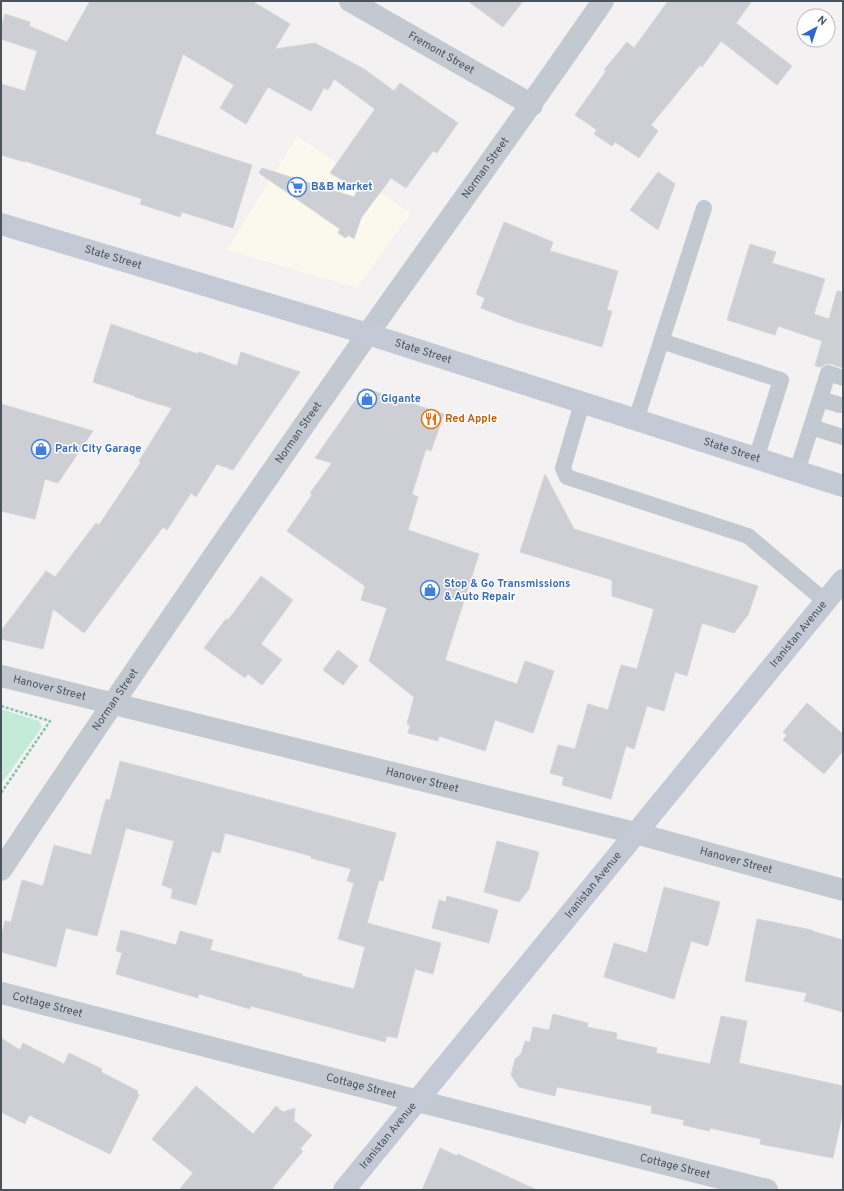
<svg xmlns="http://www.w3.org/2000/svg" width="844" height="1191" font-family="Overpass,sans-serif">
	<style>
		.commercial { fill: #fbf8ed }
		.green { fill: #c4ebd7 }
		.building { fill: #cecfd4; stroke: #d5d6db }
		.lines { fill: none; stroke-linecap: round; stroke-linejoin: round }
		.path { stroke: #80c6aa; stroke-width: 2.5; stroke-dasharray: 3 2; stroke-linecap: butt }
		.lane { stroke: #c3c9d1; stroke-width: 16 }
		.street { stroke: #c3c9d1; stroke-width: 22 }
		.secondary { stroke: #c4cad5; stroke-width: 22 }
		.labels { text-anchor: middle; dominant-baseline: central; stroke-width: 3; stroke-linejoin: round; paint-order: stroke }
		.street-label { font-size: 11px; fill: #4a525c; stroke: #fff }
		.shop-label { font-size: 11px; font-weight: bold; fill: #366cbe; stroke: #fff; text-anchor: start }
		.food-label { font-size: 11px; font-weight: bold; fill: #c56008; stroke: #fff; text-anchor: start }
	</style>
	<rect width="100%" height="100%" fill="#f3f1f1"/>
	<!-- commercial -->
	<path class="commercial" d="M297,136L411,213L357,288L227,250Z"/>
	<!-- green -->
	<path class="green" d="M1,709L39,721L42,727L1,784Z"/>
	<!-- building -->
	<path class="building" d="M90,1H252L290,24L275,49L315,43L364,69L394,91L400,83L458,123L437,153L433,151L406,188L391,178L361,218L354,239L348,235L346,238L338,233L340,229L259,173L262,168L354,197L358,189L330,173L375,109L334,79L328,90L324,88L311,111L268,87L246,124L220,108L234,85L183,54L155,134L252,165L233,228L182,212L180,217L140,204L142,199L25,161V162L1,155V84L25,91L37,51L1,39V28L5,14L30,22L29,26L67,42Z
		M468,1H523L503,27Z
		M668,1H752L736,23L792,66L777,85L721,41L702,67L700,65L651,125L658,131L639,158L615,142L612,146L594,134L597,130L575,115L606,71L604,70L627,42L634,48Z
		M658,172L675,184L658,230L630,210Z
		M504,222L553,242L550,251L618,271L607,310L612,311L602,347L517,322L481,308L485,298L476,294Z
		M750,244L776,252L772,263L825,279L814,314L829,319L837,291L843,292V368L831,364H826L821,367L815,366L822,341L778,326L775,335L727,320Z
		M111,324L198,354L199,352L237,366L241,352L300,372L233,470L217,464L196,497L191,493L167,530L163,527L84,633L53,609L43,649L1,639V631L46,571L55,577L96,523L99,525L141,462L139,461L172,408L135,397V396L93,382Z
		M364,388L444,414L431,451L426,449L412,494L418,497L408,530L479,554L445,660L517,684L525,661L554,671L533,733L495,720L485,751L439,736L438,741L408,733L410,725L407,724L414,697L369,661L387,608L361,600L365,586L287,531L312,495L310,493L332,463L315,458Z
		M1,404L93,431L58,483L45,479L35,519L1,511Z
		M545,474L574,529L758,586L748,615L734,633L702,623L687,676L675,672L664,711L647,706L634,749L626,746L611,799L562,785L564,777L550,773L558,745L575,749L588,704L608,710L621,665L637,669L654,609L612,596V580L520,552Z
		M261,576L293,600L261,644L282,660L262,685L248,674L245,678L204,648L226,619L228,620Z
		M338,650L358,666L343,685L323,670Z
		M807,703L843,734V751L824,774L783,740L787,735L783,732Z
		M120,761L396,833L383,881L379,880L367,923L441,943L433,974L415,969L397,1038L387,1036L385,1042L251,1006L250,1009L199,994L198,998L116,974L122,953L116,951L121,930L176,945L180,931L213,940L210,950L302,974V976L354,989L365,947L338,939L354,883L347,881L351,869L311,858V856L225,833L220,853L212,851L196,905L171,898L173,889L162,885L174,841L126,828L97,936L66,928L56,967L1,952V937L5,921L11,922L22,880L43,886L54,845L91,855L106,799L110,800Z
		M497,841L539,852L529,889L519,902L484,892Z
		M664,887L720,902L708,946L691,941L674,999L604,977L614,943L647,953Z
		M447,896L498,910L489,943L432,928L439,900L446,902Z
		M757,919L812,930V931L843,940V1012L804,1001L807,993L745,981Z
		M553,1014L588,1023L587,1027L617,1033L616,1039L657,1048L656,1053L710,1064L721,1016L747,1021L739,1063L843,1086V1111L833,1158L760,1144L761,1139L710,1128L709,1131L683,1125L684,1120L651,1113L652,1106L557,1087L555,1096L519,1087L511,1075L515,1059L521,1054L525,1041L530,1042L533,1027L549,1030Z
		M1,1038L20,1050L23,1043L64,1064L69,1053L102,1069L101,1072L138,1091L137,1094L139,1095L110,1154L29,1115L25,1124L1,1112Z
		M196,1086L253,1134L276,1106L283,1112L295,1108L294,1121L312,1135L300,1149L303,1151L271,1190H179L193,1173L152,1139Z
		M440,1148L457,1156L458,1154L537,1190H422Z"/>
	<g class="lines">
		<!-- path -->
		<path class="path" d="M1,706L50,721L1,793"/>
		<!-- lane -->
		<path class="lane" d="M661,341L781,380L756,459
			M820,399L828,373L843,378
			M582,403L563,468L567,477L748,536L825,601
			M636,420L704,208
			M811,427L843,437
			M797,471L820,399L840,405"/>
		<!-- street -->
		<g class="street">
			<path id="s1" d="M350,1L532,105"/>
			<path id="s2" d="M1,676L635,833L843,890"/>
			<path id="s3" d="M1,870C121,690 243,512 367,335C446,223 526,113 603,1"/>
			<path id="s4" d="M1,993L418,1101L767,1190"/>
		</g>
		<!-- secondary -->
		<g class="secondary">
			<path id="s5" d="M1,224L368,334L843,486"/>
			<path id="s6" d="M344,1190L843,580"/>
		</g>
	</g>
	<!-- icons -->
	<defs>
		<symbol id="supermarket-ring" viewBox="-11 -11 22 22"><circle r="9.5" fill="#fff" stroke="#3f7fe0" stroke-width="1.5"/><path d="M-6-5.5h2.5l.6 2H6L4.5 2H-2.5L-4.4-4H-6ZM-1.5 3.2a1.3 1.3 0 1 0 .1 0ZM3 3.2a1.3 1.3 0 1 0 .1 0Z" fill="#3f7fe0"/></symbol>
		<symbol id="shop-ring" viewBox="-11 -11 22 22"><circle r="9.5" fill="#fff" stroke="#3f7fe0" stroke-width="1.5"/><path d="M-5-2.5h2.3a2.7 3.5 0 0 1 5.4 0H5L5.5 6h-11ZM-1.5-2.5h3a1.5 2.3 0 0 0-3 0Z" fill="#3f7fe0"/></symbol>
		<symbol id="restaurant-ring" viewBox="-11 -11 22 22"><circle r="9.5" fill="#fff" stroke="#e8710a" stroke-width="1.5"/><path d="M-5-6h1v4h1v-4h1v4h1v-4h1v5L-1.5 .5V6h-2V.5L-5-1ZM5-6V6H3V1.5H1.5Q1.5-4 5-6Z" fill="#e8710a"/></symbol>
	</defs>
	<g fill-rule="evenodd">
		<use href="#supermarket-ring" x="286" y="176" width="22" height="22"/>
		<use href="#shop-ring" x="356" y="388" width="22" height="22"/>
		<use href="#restaurant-ring" x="420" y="408" width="22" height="22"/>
		<use href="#shop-ring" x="30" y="438" width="22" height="22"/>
		<use href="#shop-ring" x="419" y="579" width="22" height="22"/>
	</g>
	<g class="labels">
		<!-- street labels -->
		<g class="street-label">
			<text stroke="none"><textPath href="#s1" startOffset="105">Fremont Street</textPath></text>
			<text stroke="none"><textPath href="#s3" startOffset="853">Norman Street</textPath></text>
			<text stroke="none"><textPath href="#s5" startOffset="117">State Street</textPath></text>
			<text stroke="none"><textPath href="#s5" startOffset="441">State Street</textPath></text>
			<text stroke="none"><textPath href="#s3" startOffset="529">Norman Street</textPath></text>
			<text stroke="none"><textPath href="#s5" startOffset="765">State Street</textPath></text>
			<text stroke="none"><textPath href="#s6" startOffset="718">Iranistan Avenue</textPath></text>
			<text stroke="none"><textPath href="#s2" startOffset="50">Hanover Street</textPath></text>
			<text stroke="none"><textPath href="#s3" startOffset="205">Norman Street</textPath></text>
			<text stroke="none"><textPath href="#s2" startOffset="434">Hanover Street</textPath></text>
			<text stroke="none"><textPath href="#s2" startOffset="758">Hanover Street</textPath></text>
			<text stroke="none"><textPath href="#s6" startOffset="394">Iranistan Avenue</textPath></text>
			<text stroke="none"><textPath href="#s4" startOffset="48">Cottage Street</textPath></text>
			<text stroke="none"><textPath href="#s4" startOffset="372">Cottage Street</textPath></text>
			<text stroke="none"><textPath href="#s6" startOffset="70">Iranistan Avenue</textPath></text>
			<text stroke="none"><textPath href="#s4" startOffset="696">Cottage Street</textPath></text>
		</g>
		<!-- shop labels -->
		<g class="shop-label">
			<text x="311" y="187">B&amp;B Market</text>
			<text x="381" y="399">Gigante</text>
			<text x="55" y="449">Park City Garage</text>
			<text x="444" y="584">Stop &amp; Go Transmissions<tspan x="444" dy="13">&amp; Auto Repair</tspan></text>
		</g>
		<!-- food labels -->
		<g class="food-label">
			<text x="445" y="419">Red Apple</text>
		</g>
	</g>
	<!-- border -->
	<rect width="844" height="1191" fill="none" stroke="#4a525c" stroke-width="4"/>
	<!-- north arrow -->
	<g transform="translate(816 28) rotate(40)"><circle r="19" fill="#ffffff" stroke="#b7babe"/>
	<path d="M0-3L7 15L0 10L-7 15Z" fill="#2d64d1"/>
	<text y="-6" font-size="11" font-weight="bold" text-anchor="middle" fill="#4a525c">N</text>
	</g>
</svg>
